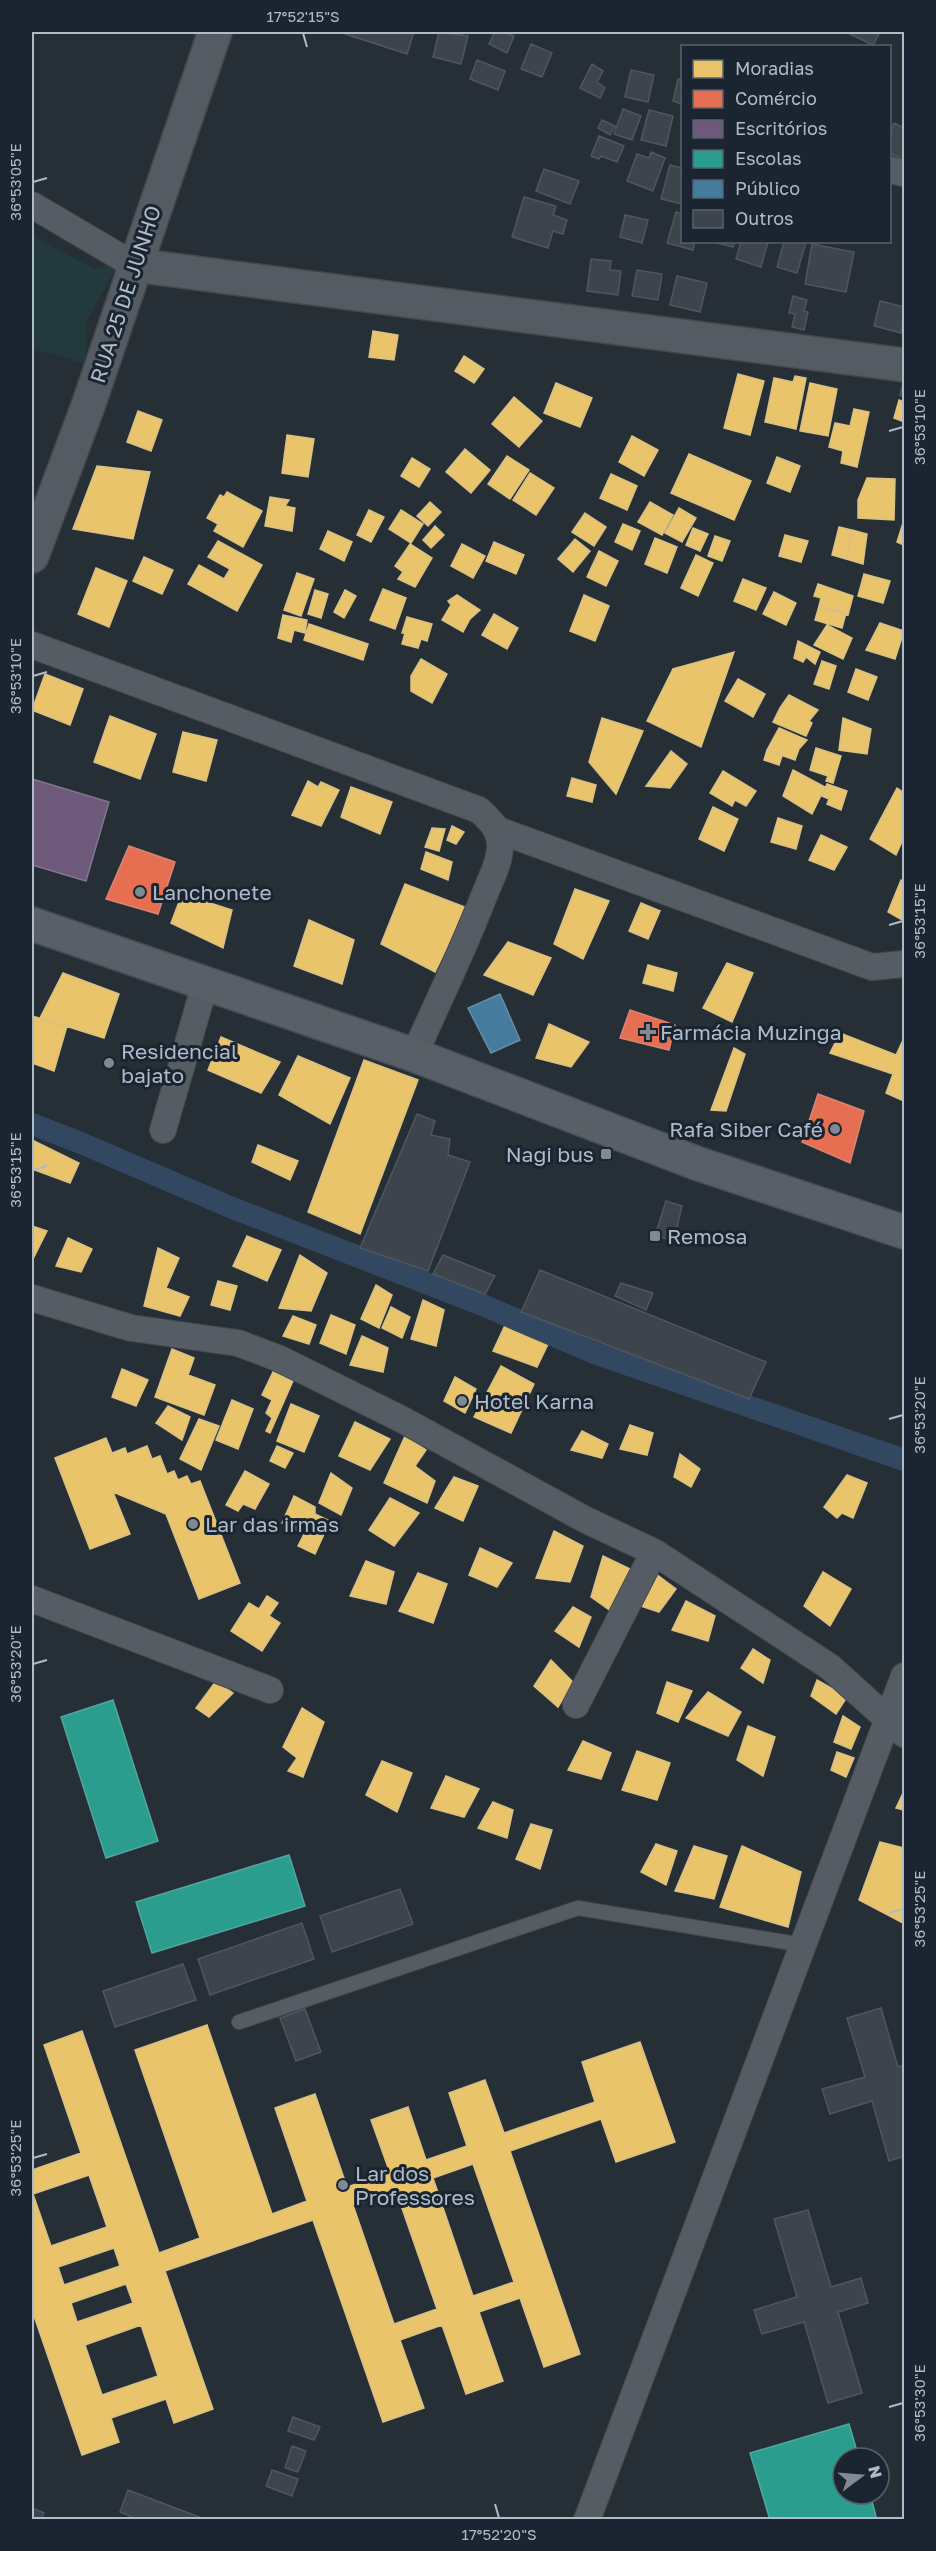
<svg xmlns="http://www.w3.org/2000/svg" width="936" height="2551" font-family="'Golos Text',sans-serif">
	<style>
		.green { fill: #233a3c }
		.homes { fill: #e9c46a; stroke: #d8c186; stroke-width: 1.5; fill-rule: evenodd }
		.shops { fill: #e76f51; stroke: #d68675; stroke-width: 1.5 }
		.offices { fill: #6d597a; stroke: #817691; stroke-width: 1.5 }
		.schools { fill: #2a9d8f; stroke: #52a6a0; stroke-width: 1.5 }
		.public { fill: #457b9d; stroke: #658eaa; stroke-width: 1.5 }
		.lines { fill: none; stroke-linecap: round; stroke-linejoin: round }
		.canal { stroke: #324861; stroke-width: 22 }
		.building { fill: #3e444c; stroke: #4e565e; stroke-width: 1.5 }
		.lane-casing { stroke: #43484e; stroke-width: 16 }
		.street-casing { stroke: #43484e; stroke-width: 28 }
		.secondary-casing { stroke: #43484e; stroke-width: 36 }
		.primary-casing { stroke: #434b53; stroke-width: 36 }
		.lane { stroke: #565c64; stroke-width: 14 }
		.street { stroke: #565c64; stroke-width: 26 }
		.secondary { stroke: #555b62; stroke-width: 33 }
		.primary { stroke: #595f66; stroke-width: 33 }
		.ticks { fill: none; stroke: #afbbc8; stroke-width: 2 }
		.poi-dot { fill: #7f8a95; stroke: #1a2531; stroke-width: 2 }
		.labels { text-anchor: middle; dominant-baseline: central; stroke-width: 6; stroke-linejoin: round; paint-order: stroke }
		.street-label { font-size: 21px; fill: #afbbc8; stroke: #1a2531 }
		.poi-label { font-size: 21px; fill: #afbbc8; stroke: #1a2531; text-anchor: start }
		.neatline { fill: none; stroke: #afbbc8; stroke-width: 2 }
		.ticks-label { font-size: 15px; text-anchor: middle; fill: #afbbc8 }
	</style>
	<rect width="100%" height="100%" fill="#262e36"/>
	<!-- green -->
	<path class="green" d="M32,236L95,269L121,259L87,320L85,364L32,348Z"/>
	<!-- homes -->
	<path class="homes" d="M373,331L398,335L394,360L369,357Z
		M464,356L484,369L474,383L455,371Z
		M738,374L764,381L750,435L724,428Z
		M795,376L806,378L796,429L765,422L774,378L793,382Z
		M556,383L592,398L580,427L544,413Z
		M810,383L837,389L828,436L800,431Z
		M514,397L542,421L519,447L492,424Z
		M899,400L904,402V422L894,418Z
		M854,409L869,412L857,467L841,463L843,451L829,447L835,423L850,426Z
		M138,411L162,420L151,451L127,442Z
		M287,435L314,439L308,477L282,473Z
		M632,436L658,450L644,476L619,462Z
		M465,449L490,470L471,493L446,472Z
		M689,454L751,481L734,520L671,493Z
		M507,456L529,470L510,499L488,484Z
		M777,457L800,466L790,492L767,483Z
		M412,458L430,469L419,487L401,476Z
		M97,466L150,472L133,539L73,529Z
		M530,473L554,488L536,515L513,500Z
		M611,474L637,486L627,510L600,498Z
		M867,478L895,479L894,520L858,518V500Z
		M227,492L262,511L243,547L214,531L218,524L207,518L220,495L224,497Z
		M270,497L289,500L285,506L295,508L292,531L265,526Z
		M430,502L441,512L428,526L417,516Z
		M650,502L673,515L662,535L638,522Z
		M679,508L696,518L682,542L665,533Z
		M369,510L384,517L371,542L357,535Z
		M401,510L423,524L411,543L389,529Z
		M585,513L606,527L594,546L572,532Z
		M904,520V545L897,542Z
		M623,524L640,531L632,550L615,542Z
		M435,526L444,535L431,548L423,540Z
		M839,527L852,530L846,559L832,555Z
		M693,528L708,534L700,551L686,545Z
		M852,530L867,534L863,564L846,559Z
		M328,531L352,542L344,561L320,549Z
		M785,535L808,541L801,562L779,556Z
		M715,536L730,541L722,561L708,556Z
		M655,538L677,547L667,573L645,564Z
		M575,539L590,551L573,572L558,559Z
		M218,541L262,565L237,611L188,584L199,565L224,579L230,569L208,557Z
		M494,542L524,555L516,574L486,561Z
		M410,544L432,558L415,587L398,579L403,572L395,566Z
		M462,544L485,556L473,578L451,566Z
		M599,551L618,561L606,586L587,577Z
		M696,555L713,563L698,596L681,588Z
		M144,557L173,570L162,594L133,581Z
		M96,568L127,581L109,627L78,614Z
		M297,573L314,579L301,616L284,610Z
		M864,574L890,581L883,603L858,596Z
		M743,579L766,588L756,610L734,601Z
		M818,584L853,596L848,615L819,606L821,598L814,596Z
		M383,589L406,598L395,629L370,620Z
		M315,590L328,594L321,618L308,614Z
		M345,590L356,596L344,618L334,612Z
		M774,592L796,603L786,625L763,614Z
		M457,595L480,610L470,619L463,632L442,620L451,605L448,601Z
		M584,595L609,606L595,641L570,631Z
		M819,606L846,613L842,628L815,620Z
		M494,614L518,628L507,649L482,635Z
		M283,615L307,620L305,633L294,630L291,642L278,638Z
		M407,617L432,624L427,641L421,639L418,648L402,644L405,633H402Z
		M880,623L904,631L895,659L866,650Z
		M309,624L368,644L363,660L304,640Z
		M827,625L852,638L843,659L814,645Z
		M798,641L820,652L815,664L806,657L803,662L794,658Z
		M734,652L701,747L647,721L673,669Z
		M421,659L447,674L432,703L411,691V676Z
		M822,661L836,666L829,689L814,684Z
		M856,669L877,677L868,700L848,692Z
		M45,674L83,689L70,725L32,710Z
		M738,679L765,694L753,717L725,701Z
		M789,695L818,710L809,721L812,723L806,736L773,722L780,708Z
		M110,716L156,734L140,779L94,762Z
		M602,718L643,731L616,794L589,762Z
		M843,718L871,729L867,754L839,750Z
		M779,728L807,740L799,749L795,760L767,750Z
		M183,732L217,740L206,781L173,772Z
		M816,748L841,756L833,783L826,781L828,776L810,770Z
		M767,750L782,756L779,765L764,760Z
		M671,751L687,764L670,788L646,786Z
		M793,770L825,787L812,814L783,796Z
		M723,771L756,791L746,806L735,800L732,806L710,793Z
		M572,778L596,785L592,802L567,796Z
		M308,781L318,787L321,782L339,790L321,826L292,815Z
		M827,784L847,791L841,810L827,804L829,799L822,796Z
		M351,787L392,802L380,834L341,817Z
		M897,788L904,793V837L896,855L870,839Z
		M713,807L738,819L724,851L699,839Z
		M778,818L802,826L796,849L771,842Z
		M452,826L464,832L456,844L447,840Z
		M432,828L445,829L439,851L425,847Z
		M821,835L847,847L834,870L809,860Z
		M426,852L452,862L448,880L421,869Z
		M901,880L904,883V921L888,912Z
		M405,884L467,908L435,972L381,944Z
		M575,889L609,901L583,959L554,944Z
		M182,894L232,910L223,948L171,923Z
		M641,903L660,911L648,939L629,931Z
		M309,920L354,940L342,984L294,966Z
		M508,942L551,958L533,995L484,975Z
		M727,963L753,973L732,1022L703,1008Z
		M648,965L677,973L673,991L643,983Z
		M63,973L119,994L104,1038L40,1018Z
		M32,1016L67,1026L54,1071L32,1063Z
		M549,1024L589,1042L571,1067L536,1058Z
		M840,1033L896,1055L904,1038V1101L886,1093L893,1074L830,1053Z
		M221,1037L280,1062L261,1093L208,1070Z
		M734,1048L745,1054L726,1111L711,1110Z
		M298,1056L350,1078L330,1124L279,1095Z
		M364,1060L418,1080L360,1234L308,1212Z
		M32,1140L79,1163L70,1183L32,1169Z
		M258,1145L298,1161L290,1180L252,1162Z
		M32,1226L47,1231L32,1261Z
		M247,1236L281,1250L267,1281L233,1266Z
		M68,1238L92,1249L81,1272L56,1266Z
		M158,1248L179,1258L166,1288L189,1297L180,1316L144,1306Z
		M300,1255L327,1273L311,1311L279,1308Z
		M218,1281L237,1286L230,1310L211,1305Z
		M376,1285L392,1295L379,1328L361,1319Z
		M423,1300L444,1310L436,1346L411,1339Z
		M391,1307L410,1317L402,1338L382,1328Z
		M331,1315L355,1325L346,1354L320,1343Z
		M293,1316L316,1325L309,1344L283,1336Z
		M507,1321L551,1338L537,1367L493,1351Z
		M362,1336L388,1348L383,1372L350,1365Z
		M172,1349L194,1358L188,1375L215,1385L204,1415L155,1397Z
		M501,1366L534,1384L511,1433L474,1417Z
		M122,1369L148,1380L136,1406L112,1397Z
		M273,1372L293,1381L270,1433L266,1431L272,1418L266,1413L272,1400L262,1395Z
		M455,1377L476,1389L465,1413L444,1401Z
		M232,1400L253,1409L238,1449L216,1440Z
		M291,1404L319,1416L304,1452L277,1441Z
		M168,1406L190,1417L182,1440L156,1423Z
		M199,1419L219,1426L201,1470L180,1459Z
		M355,1422L390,1439L370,1470L339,1456Z
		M630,1425L653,1433L647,1455L620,1449Z
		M582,1431L608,1444L602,1458L571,1450Z
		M405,1436L426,1450L415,1466L435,1481L427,1503L384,1483Z
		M106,1438L112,1453L125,1448L127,1454L147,1446L152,1459L160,1456L167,1474L174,1471L178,1480L187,1476L191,1484L200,1481L240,1583L199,1599L166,1514L113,1492L130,1534L90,1549L55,1458Z
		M277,1446L293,1453L285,1468L270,1461Z
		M680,1454L700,1469L691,1487L674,1477Z
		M245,1471L269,1484L255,1509L243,1504L238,1511L226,1505Z
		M331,1473L352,1488L341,1515L319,1503Z
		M847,1475L867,1483L853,1518L842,1513L837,1518L824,1507Z
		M454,1477L478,1486L463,1521L435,1508Z
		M294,1496L315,1507V1514L330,1521L315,1554L298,1546L304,1534L282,1523Z
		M390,1498L419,1513L394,1546L369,1530Z
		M554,1531L583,1546L570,1582L536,1578Z
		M480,1548L512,1563L497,1587L469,1575Z
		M603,1556L634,1571L618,1616L591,1597Z
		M366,1561L394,1572L386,1604L350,1596Z
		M652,1571L676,1589L659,1612L632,1603Z
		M823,1572L851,1589L830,1626L804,1606Z
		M418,1573L447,1584L433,1623L399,1611Z
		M267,1596L278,1603L269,1616L280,1623L262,1651L231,1631L249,1603L259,1609Z
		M686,1601L715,1616L708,1641L672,1630Z
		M573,1607L591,1617L579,1647L555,1631Z
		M753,1649L770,1660L763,1683L741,1668Z
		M551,1660L573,1682L558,1707L534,1686Z
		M817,1680L847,1697L836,1714L811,1696Z
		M216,1681L233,1693L209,1717L196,1708Z
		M667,1682L692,1691L678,1722L657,1713Z
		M708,1692L741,1712L728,1736L686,1718Z
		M302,1708L324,1722L303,1777L288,1771L297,1758L283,1747Z
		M843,1716L860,1727L851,1749L834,1742Z
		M748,1726L775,1737L763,1776L737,1760Z
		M583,1741L611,1753L601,1779L568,1770Z
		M637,1751L670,1763L657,1800L622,1790Z
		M837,1752L854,1758L846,1777L831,1770Z
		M382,1761L412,1773L397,1812L366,1795Z
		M446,1776L479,1789L464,1817L431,1808Z
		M904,1791V1810L896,1808Z
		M493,1802L513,1810L507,1838L478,1828Z
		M531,1824L552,1830L540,1869L516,1859Z
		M880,1842L904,1848L903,1923L859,1900Z
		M656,1844L677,1851L666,1885L641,1872Z
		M694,1846L727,1856L714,1899L675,1891Z
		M742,1846L801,1872L788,1927L720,1907Z
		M207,2025L272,2214L307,2201L275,2108L315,2094L347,2187L390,2173L371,2120L408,2107L426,2160L467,2146L449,2093L485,2080L504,2133L595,2102L582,2062L640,2042L675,2142L616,2162L601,2119L510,2151L580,2354L544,2367L520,2298L479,2312L503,2381L466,2394L442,2325L400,2340L424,2408L383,2422L313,2220L165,2271L213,2409L174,2423L166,2399L111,2418L119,2442L82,2455L34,2316L32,2317V2170L81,2153L44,2045L82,2031L159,2253L200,2238L135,2050ZM473,2164L514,2282L473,2296L433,2178ZM89,2175L107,2227L51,2246L33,2194ZM396,2191L437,2309L394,2324L353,2205ZM114,2248L120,2266L64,2285L58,2267ZM126,2284L133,2303L77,2322L71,2303ZM141,2325L158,2376L102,2395L85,2345Z"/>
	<!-- shops -->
	<path class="shops" d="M129,846L175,862L158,914L106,899Z
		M630,1010L675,1025L669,1050L620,1038Z
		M818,1094L864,1111L850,1163L802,1142Z"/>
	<!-- offices -->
	<path class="offices" d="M32,779L109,802L86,881L32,865Z"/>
	<!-- schools -->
	<path class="schools" d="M113,1700L158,1841L106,1858L61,1717Z
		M289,1855L305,1906L152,1953L136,1902Z
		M849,2424L859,2458H843V2494H870L877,2520H770L750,2453Z"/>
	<!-- public -->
	<path class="public" d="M500,994L520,1040L491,1053L468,1008Z"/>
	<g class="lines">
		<!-- canal -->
		<path class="canal" d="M32,1124L81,1143L230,1207L485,1306L594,1353L904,1460"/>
	</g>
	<!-- building -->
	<path class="building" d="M339,32H414L407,54Z
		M439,32L468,36L461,64L433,57Z
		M495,32H504L514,36L507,53L489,44Z
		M852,32H880L873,45L850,34Z
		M531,44L552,53L542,77L521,69Z
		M477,60L505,71L498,90L470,79Z
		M592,64L603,71L597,82L605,88L600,98L580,88Z
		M631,70L654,75L648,102L625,97Z
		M678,79L682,80V104L673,101Z
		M623,109L641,116L632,140L614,134Z
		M649,110L673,116L666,146L641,140Z
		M602,120L615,126L610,135L598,128Z
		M894,123L904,128V160L890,153V134Z
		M599,136L624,146L617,162L601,156L599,159L591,156Z
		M651,152L665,158L653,191L627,181L637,154L649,158Z
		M670,165L682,168V204L661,199Z
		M544,169L579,181L570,204L536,191Z
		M524,197L556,206L553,215L567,220L563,234L553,231L548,248L512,237Z
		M676,212L682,214V242H695L693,250L667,243Z
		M625,215L648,220L642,243L620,237Z
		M713,242H735L733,247Z
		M741,242H768L761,267L736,259Z
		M784,242H806L797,273L777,267Z
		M812,244L854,252L846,292L805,284Z
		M591,259L611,261L610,270L621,271L618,295L587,291Z
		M637,270L662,274L658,300L632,296Z
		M677,276L707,283L700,312L670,305Z
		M793,296L807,300L804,311L808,312L804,330L792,327L795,314L789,313Z
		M880,301L904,307L901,333L874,326Z
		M904,380V396L900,395Z
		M417,1114L435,1121L431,1135L450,1139L448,1155L470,1162L428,1271L360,1248Z
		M666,1201L682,1206L674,1240L655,1236Z
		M443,1255L495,1276L485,1294L433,1274Z
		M540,1270L766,1362L749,1399L521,1312Z
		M621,1283L653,1293L646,1310L615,1296Z
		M400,1889L413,1924L332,1952L320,1916Z
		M302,1923L314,1959L210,1995L198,1959Z
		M183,1964L196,2000L115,2027L103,1991Z
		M881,2008L898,2067L904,2065V2156L889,2161L872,2101L830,2114L822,2089L865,2077L847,2018Z
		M305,2009L321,2052L296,2061L280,2018Z
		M808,2210L831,2287L861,2278L868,2303L838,2312L862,2393L828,2403L804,2322L762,2334L754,2310L797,2297L774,2219Z
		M293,2417L320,2427L314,2440L288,2431Z
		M292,2446L306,2451L298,2472L285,2468Z
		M272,2470L298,2479L292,2496L266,2486Z
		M128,2490L207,2520H140L120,2512Z
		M32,2508L44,2513L41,2520H32Z"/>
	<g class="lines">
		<defs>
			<path id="lane" d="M239,2022L578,1908L803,1945"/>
			<path id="street" d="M890,170L904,173
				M32,205L134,265
				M32,645L479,810C490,820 499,828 500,844C501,861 490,880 484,896C463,950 438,1002 414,1055
				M498,830L872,967L904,964
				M163,1130L205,984
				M32,1298L131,1328L238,1343L280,1359L403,1420L586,1520L654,1552L830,1667L904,1734
				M32,1599L270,1690
				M576,1705L654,1552
				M587,2520L904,1676"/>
			<path id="secondary" d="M134,265L904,365
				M32,556L88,406L215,32"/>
			<path id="primary" d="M32,924L414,1055L696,1163L904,1232"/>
		</defs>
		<!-- lane casing -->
		<use href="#lane" class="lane-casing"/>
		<!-- street casing -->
		<use href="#street" class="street-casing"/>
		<!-- secondary casing -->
		<use href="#secondary" class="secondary-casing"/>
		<!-- primary casing -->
		<use href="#primary" class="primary-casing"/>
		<!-- lane -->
		<use href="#lane" class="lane"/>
		<!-- street -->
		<use href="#street" class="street"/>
		<!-- secondary -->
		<use href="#secondary" class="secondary"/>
		<!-- primary -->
		<use href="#primary" class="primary"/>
	</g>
	<!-- ticks -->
	<path class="ticks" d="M303,33L307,47M33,182L47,178M889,431L903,427M33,676L47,672M889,925L903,921M33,1170L47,1166M889,1419L903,1415M33,1664L47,1660M889,1913L903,1909M33,2158L47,2154M889,2407L903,2403M495,2504L499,2518"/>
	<!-- markers -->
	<g class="poi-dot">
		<circle cx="140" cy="892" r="6"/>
		<path d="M645 1023h6v6h6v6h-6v6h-6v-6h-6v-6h6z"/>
		<circle cx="109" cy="1063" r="6"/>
		<circle cx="835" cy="1129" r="6"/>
		<rect x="600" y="1148" width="12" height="12" rx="3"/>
		<rect x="649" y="1230" width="12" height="12" rx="3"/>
		<circle cx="462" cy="1401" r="6"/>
		<circle cx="193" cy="1524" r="6"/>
		<circle cx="343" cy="2185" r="6"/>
	</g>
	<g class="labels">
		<!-- street labels -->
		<g class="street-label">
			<text transform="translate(125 294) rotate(-72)">RUA 25 DE JUNHO</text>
		</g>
		<!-- poi labels -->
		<g class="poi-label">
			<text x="152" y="892">Lanchonete</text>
			<text x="660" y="1032">Farmácia Muzinga</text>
			<text x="121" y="1051">Residencial<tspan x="121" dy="24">bajato</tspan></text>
			<text x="823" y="1129" text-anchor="end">Rafa Siber Café</text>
			<text x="594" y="1154" text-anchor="end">Nagi bus</text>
			<text x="667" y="1236">Remosa</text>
			<text x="474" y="1401">Hotel Karna</text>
			<text x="205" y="1524">Lar das irmas</text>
			<text x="355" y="2173">Lar dos<tspan x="355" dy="24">Professores</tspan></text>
		</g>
	</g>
	<!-- border -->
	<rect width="936" height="2551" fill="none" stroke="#1a2531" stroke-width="66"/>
	<!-- legend -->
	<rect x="681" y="45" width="210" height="198" fill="#1a2531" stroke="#56616d" stroke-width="1.5"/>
	<rect x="693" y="60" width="30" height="18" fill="#e9c46a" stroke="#56616d" stroke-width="1.5"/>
	<text x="735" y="75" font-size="18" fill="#afbbc8">Moradias</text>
	<rect x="693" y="90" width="30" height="18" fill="#e76f51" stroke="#56616d" stroke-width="1.5"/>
	<text x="735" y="105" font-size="18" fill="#afbbc8">Comércio</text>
	<rect x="693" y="120" width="30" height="18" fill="#6d597a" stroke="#56616d" stroke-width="1.5"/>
	<text x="735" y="135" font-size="18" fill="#afbbc8">Escritórios</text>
	<rect x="693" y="150" width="30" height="18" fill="#2a9d8f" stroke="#56616d" stroke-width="1.5"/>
	<text x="735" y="165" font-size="18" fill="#afbbc8">Escolas</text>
	<rect x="693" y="180" width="30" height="18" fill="#457b9d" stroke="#56616d" stroke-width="1.5"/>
	<text x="735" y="195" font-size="18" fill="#afbbc8">Público</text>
	<rect x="693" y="210" width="30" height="18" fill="#3e444c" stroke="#56616d" stroke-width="1.5"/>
	<text x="735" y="225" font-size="18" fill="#afbbc8">Outros</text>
	<!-- north arrow -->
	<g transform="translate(861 2476) rotate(74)"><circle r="28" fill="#1a2531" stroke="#56616d" stroke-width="1.5"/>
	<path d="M0-4.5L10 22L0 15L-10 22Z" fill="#7f8a95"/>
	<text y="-9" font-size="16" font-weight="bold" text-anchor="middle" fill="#afbbc8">N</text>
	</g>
	<rect x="33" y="33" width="870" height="2485" class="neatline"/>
	<g class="ticks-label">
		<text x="303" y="22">17°52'15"S</text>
		<text transform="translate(16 182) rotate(-90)" y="5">36°53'05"E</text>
		<text transform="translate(920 427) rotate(-90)" y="5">36°53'10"E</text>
		<text transform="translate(16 676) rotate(-90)" y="5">36°53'10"E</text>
		<text transform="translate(920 921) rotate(-90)" y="5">36°53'15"E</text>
		<text transform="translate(16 1170) rotate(-90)" y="5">36°53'15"E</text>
		<text transform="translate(920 1415) rotate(-90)" y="5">36°53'20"E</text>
		<text transform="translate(16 1664) rotate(-90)" y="5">36°53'20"E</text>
		<text transform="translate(920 1909) rotate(-90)" y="5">36°53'25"E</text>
		<text transform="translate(16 2158) rotate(-90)" y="5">36°53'25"E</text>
		<text transform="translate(920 2403) rotate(-90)" y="5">36°53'30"E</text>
		<text x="499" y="2540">17°52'20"S</text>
	</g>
</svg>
